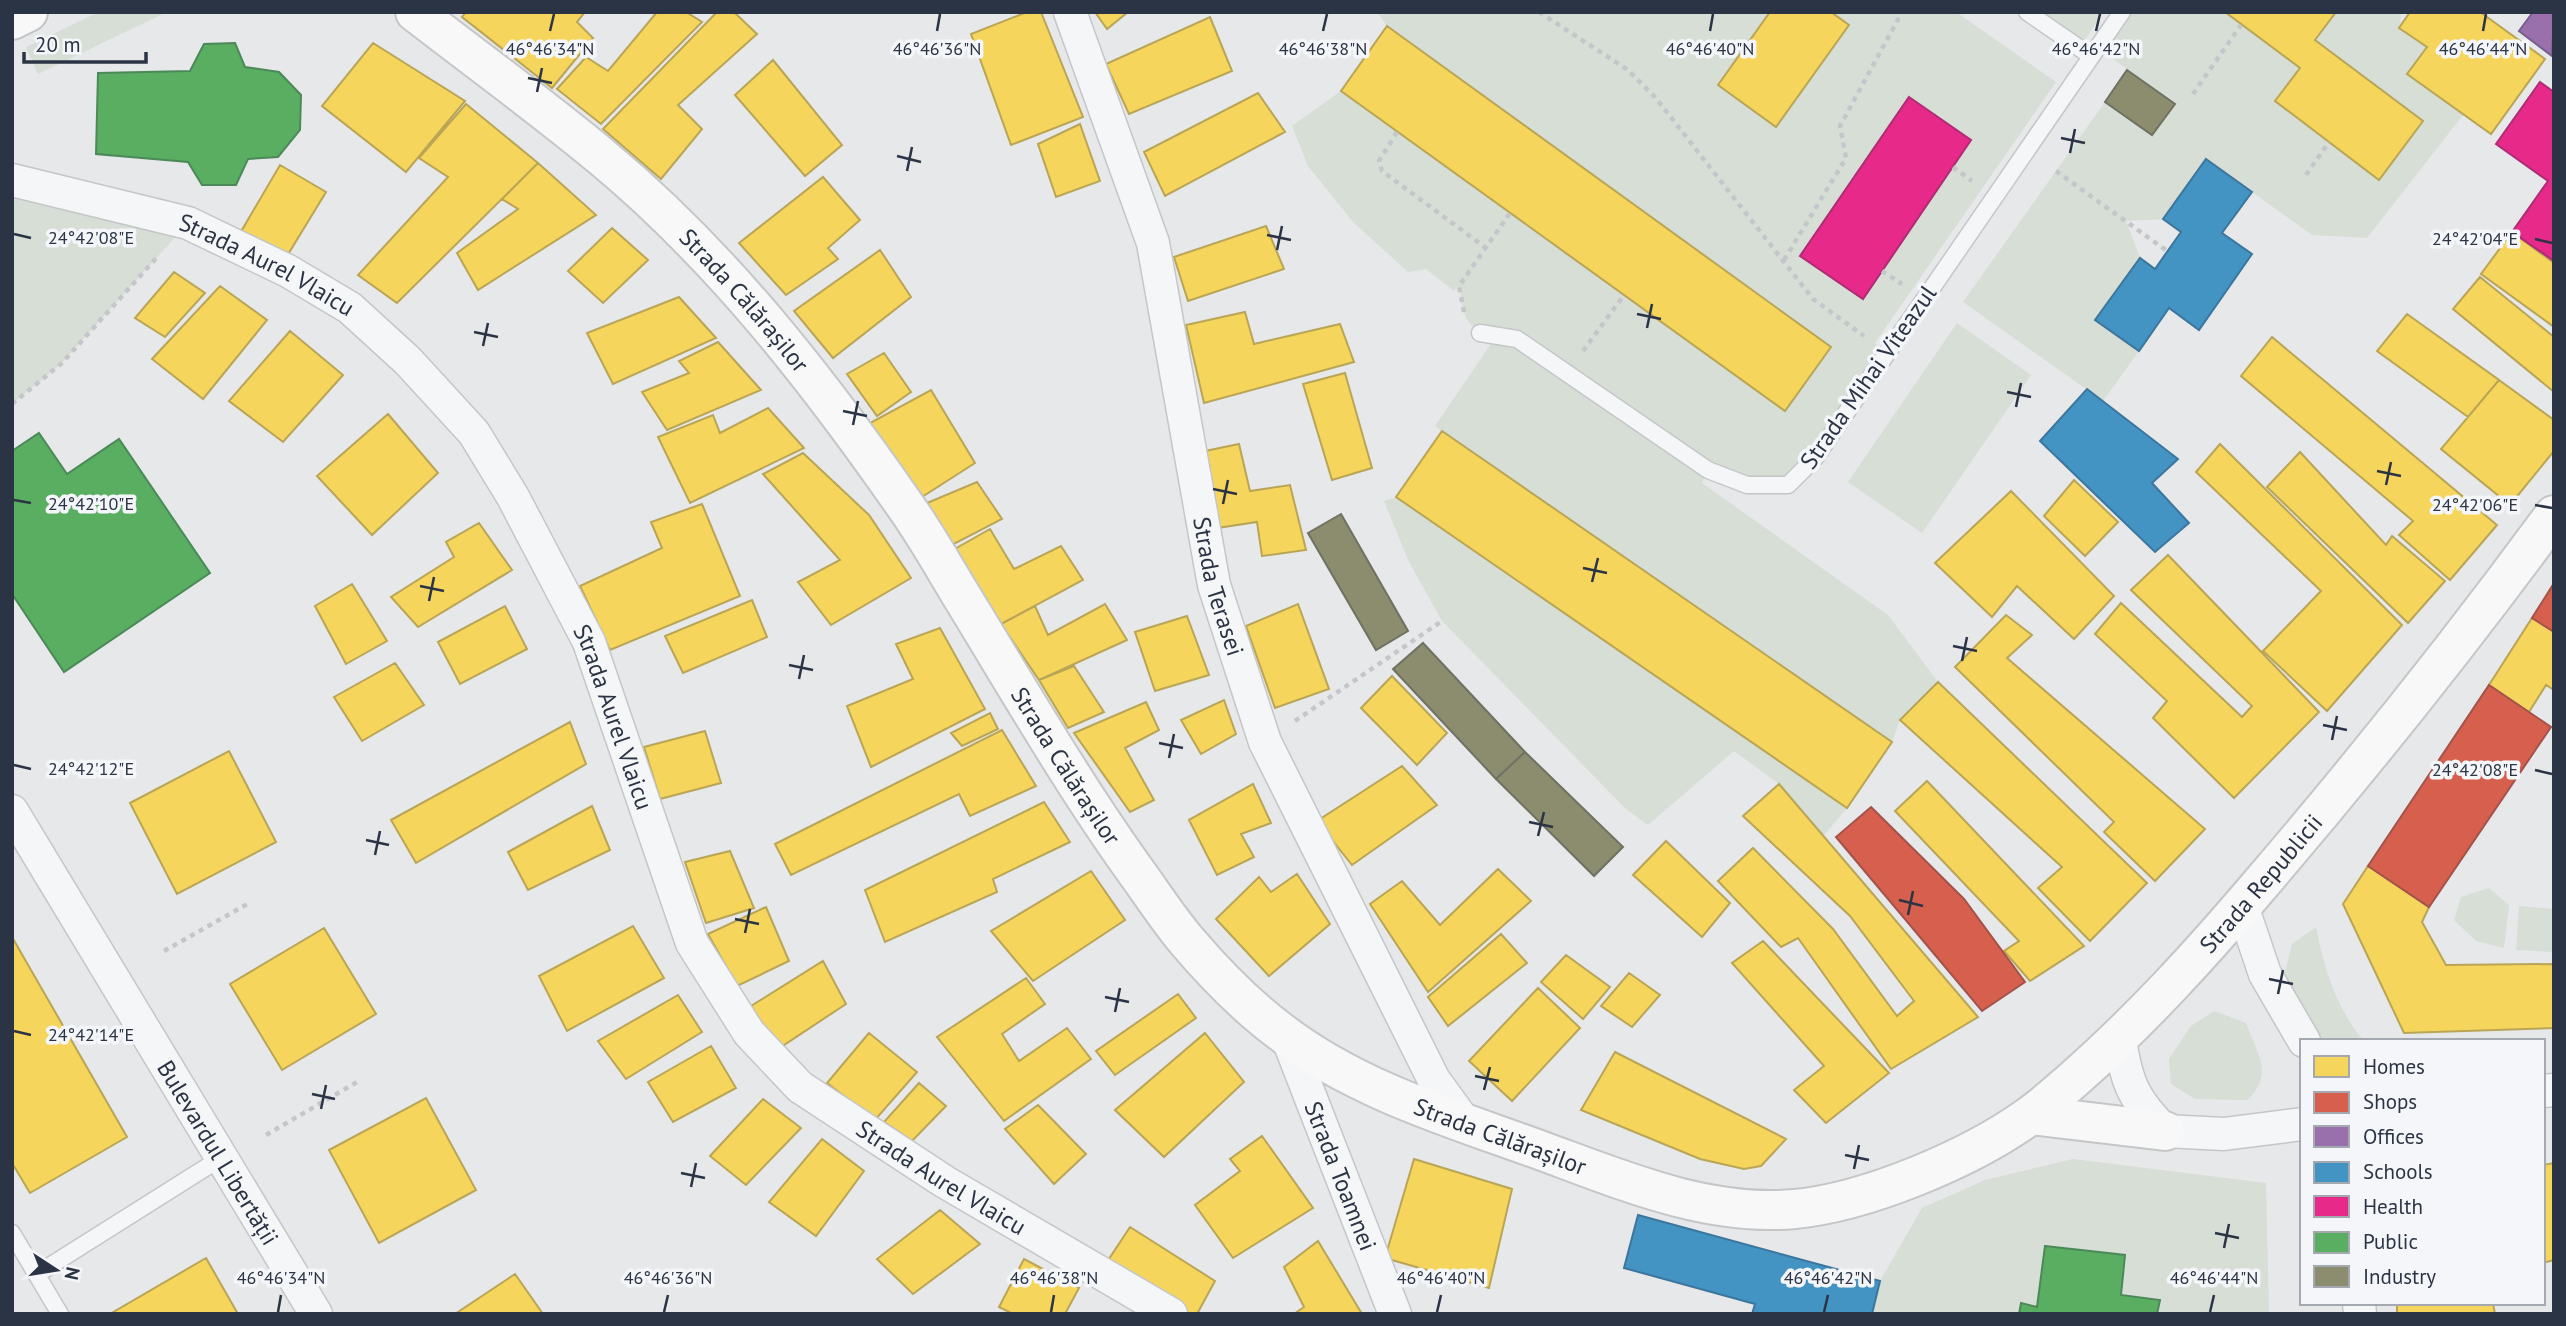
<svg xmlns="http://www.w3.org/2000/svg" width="2566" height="1326" font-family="'PT Sans',sans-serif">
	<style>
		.green { fill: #d6ded6 }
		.homes { fill: #f6d55c; stroke: #b9a555; stroke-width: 2 }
		.shops { fill: #d6604d; stroke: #a3534b; stroke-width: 2 }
		.offices { fill: #9970ab; stroke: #785e8c; stroke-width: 2 }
		.schools { fill: #4393c3; stroke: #3c769d; stroke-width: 2 }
		.health { fill: #e7298a; stroke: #af2c75; stroke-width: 2 }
		.public { fill: #5aae61; stroke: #4c8959; stroke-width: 2 }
		.industry { fill: #8c8c6e; stroke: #6f7262; stroke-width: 2 }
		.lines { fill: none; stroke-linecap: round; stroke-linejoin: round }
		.service-casing { stroke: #c4c6c8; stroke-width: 19 }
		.minor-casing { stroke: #c4c6c8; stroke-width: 35 }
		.secondary-casing { stroke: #c4c6c8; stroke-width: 42 }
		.primary-casing { stroke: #c2c5c8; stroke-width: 42 }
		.path { stroke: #c5c6ca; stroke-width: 4.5; stroke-dasharray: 5 5; stroke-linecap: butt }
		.service { stroke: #f5f6f7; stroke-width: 16 }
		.minor { stroke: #f5f6f7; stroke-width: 32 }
		.secondary { stroke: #f8f8f8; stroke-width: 38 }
		.primary { stroke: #f8f8f8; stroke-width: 38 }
		.ticks { fill: none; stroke: #2b3445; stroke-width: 2.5 }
		.labels { text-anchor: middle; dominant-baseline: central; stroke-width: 7; stroke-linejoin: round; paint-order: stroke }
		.street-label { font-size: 24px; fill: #2b3445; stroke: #f4f6f9 }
		.ticks-label { font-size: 18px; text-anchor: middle; fill: #2b3445; stroke: #f4f6f9; stroke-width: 7; stroke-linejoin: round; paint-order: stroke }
	</style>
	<rect width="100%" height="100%" fill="#e6e8ea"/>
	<!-- green -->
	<path class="green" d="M99,12H167L38,74L26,47Z
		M1377,12H1956L2056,82L1875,343L1886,353L1788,485L1708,471L1702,483L1888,615L1938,682L1900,720L1892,742L1435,426L1497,335C1464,331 1464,316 1459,286L1454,291L1426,269L1408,272L1353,222L1308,166L1292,126L1341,91L1387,26Z
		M2027,12H2104L2079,48Z
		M2122,12H2401L2400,28L2427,47L2407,74L2463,115L2367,238L2312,235L2206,159L2163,219L2126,221L2140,258L2095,320L2139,351L2103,401L1963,302L2105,102L2152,135L2175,104L2097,47Z
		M12,180L188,223L62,363L12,404Z
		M1957,323L2031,375L1922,533L1848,482Z
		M1397,497L1847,808L1824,835L1779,784L1734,751L1648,825L1626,809L1442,621L1408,560L1384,501Z
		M2489,888L2509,905L2504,948L2476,941L2454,920L2461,897Z
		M2519,906L2554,909V952L2516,950Z
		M2316,927C2324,969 2336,1008 2364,1041H2319L2284,976L2292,944Z
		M2214,1011L2246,1023C2257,1054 2275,1074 2247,1100L2195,1099L2171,1084L2169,1059L2191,1026Z
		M2073,1159L2266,1183L2269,1314H1872L1880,1281L1922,1208L1985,1180Z"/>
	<!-- homes -->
	<path class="homes" d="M466,12H585L577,22L593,38L552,88L462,17Z
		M657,12H686L702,22L601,124L557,89L586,57L608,71Z
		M717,12H734L757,34L678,105L702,129L661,179L603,129Z
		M1027,12H1041L1083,117L1011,145L971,34Z
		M1095,12H1128L1107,29Z
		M1770,12H1831L1849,25L1776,127L1718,85Z
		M2225,12H2336L2315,40L2423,121L2379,180L2275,101L2300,68Z
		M2410,12H2480L2545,59L2491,134L2407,74L2427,47L2399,28Z
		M1210,17L1232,71L1129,114L1106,64Z
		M1387,26L1831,347L1785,411L1341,91Z
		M373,43L465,101L406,172L322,106Z
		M773,60L842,145L805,176L735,95Z
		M1258,93L1285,132L1165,196L1144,152Z
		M466,104L538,163L397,303L358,275L448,177L419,158Z
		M1080,124L1100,181L1056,197L1038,144Z
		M538,163L596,215L478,290L457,253L518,209L502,199Z
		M280,165L326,192L284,261L239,235Z
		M823,177L860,220L828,248L838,259L786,295L739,243Z
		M1266,226L1284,269L1188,301L1174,257Z
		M612,228L648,260L603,303L568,271Z
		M2512,232L2554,263V327L2481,274Z
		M880,250L911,297L833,358L794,311Z
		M174,272L205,293L165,337L135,318Z
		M2480,277L2554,337V392L2453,309Z
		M220,286L267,320L203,399L152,359Z
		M679,297L716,338L613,384L587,333Z
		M1245,312L1254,344L1340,324L1354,362L1204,403L1186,325Z
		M2407,314L2499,380L2468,417L2377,351Z
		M290,331L343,375L283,442L229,401Z
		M2272,337L2497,525L2450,580L2399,535L2413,521L2241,376Z
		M718,342L761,390L667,430L642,392L689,373L679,361Z
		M884,353L911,392L877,416L847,374Z
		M1345,373L1372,468L1332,480L1303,384Z
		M2499,380L2554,420V451L2510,505L2441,449Z
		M931,390L975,463L922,497L870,423Z
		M768,408L804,448L690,503L658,437L713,415L720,433Z
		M388,414L438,473L372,535L317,476Z
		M1442,431L1892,742L1847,808L1396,497Z
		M1239,444L1250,491L1290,485L1306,550L1262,556L1257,522L1217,528L1205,451Z
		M2220,444L2402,625L2327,711L2263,651L2321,591L2196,472Z
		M2300,452L2386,545L2392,536L2445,581L2408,623L2267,487Z
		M803,453L869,515L911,578L831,625L798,582L840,560L763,474Z
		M2074,480L2118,522L2085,556L2044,516Z
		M977,482L1002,519L950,546L927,503Z
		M2011,491L2114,596L2074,639L2017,586L1992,617L1935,563Z
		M702,504L740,596L610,650L580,586L662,548L651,522Z
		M479,523L512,570L418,627L391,597L454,557L446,542Z
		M990,529L1014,569L1061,546L1083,580L1001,624L953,550Z
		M2168,555L2319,712L2234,798L2153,718L2167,701L2095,634L2121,603L2242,717L2252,706L2131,590Z
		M352,584L387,641L346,664L315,606Z
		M752,600L767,637L683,673L665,636Z
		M1105,604L1127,640L1039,680L1001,624L1035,606L1048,635Z
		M1298,604L1329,689L1275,708L1246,626Z
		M505,606L527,649L460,684L438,642Z
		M2006,615L2032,635L2007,658L2205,829L2155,881L2104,832L2114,822L1955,667Z
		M1187,616L1209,675L1155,691L1135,632Z
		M2532,618L2554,632V690L2546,685L2529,712L2489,685Z
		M940,628L985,709L871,767L847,706L913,679L896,644Z
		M395,663L424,705L362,741L334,697Z
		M1074,666L1104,712L1068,728L1039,680Z
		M1392,676L1447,733L1417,765L1361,708Z
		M1938,682L2147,883L2090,941L2038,888L2062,867L1900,720Z
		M1224,700L1236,734L1201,754L1181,720Z
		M1146,702L1159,730L1125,748L1154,800L1130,812L1074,733Z
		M990,713L998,729L962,746L951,733Z
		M570,722L586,764L416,863L391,820Z
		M1002,730L1036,786L970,816L959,794L791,875L775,844Z
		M705,731L721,783L660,799L644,747Z
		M229,751L276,842L177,894L130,803Z
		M1402,766L1437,805L1352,865L1317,821Z
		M1927,781L2084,946L2030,981L2004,951L2019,941L1895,811Z
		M1253,784L1271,823L1241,834L1254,857L1217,875L1189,820Z
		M1779,784L1978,1017L1891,1069L1798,938L1781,947L1718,881L1753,848L1833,929L1897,1016L1914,1001L1850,916L1743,816Z
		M1044,802L1070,842L993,879L997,892L885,942L865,890Z
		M592,806L610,850L528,890L508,852Z
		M1666,841L1730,903L1702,937L1633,875Z
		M730,851L754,908L706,923L685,862Z
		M2368,866L2429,907L2422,922L2446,965L2554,964V1028L2404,1033L2343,904Z
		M1498,869L1531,901L1428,992L1370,904L1402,881L1440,925Z
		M1091,871L1125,920L1033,981L991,931Z
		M1297,874L1330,924L1269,976L1216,919L1259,877L1271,892Z
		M766,907L789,961L737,986L708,934Z
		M633,926L664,978L567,1031L539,976Z
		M324,928L376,1014L282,1070L230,984Z
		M1501,934L1527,963L1448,1026L1428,997Z
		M12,937L127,1137L30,1193L12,1163Z
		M1763,941L1889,1073L1826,1123L1794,1090L1824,1066L1732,963Z
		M1566,955L1610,987L1583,1019L1541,982Z
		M823,961L846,1004L778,1049L751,1006Z
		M1629,973L1660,995L1632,1027L1601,1006Z
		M1026,978L1045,1004L1002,1034L1019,1061L1067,1028L1091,1059L1004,1121L937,1037Z
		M1538,988L1580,1028L1512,1101L1469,1061Z
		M1178,994L1196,1018L1115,1075L1096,1051Z
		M678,995L702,1032L626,1079L598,1041Z
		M869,1033L917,1072L875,1120L827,1083Z
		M1205,1033L1244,1082L1164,1157L1115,1110Z
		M711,1046L736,1088L673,1122L648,1082Z
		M1615,1052L1786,1139L1761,1166L1744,1169L1700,1159L1581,1110Z
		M919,1083L946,1106L912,1141L884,1122Z
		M426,1098L476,1190L379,1243L329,1150Z
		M763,1099L801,1128L746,1185L710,1156Z
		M1038,1105L1086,1154L1054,1184L1005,1129Z
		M1262,1136L1313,1208L1233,1258L1195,1205L1240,1171L1230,1159Z
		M822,1139L864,1171L816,1236L769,1202Z
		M1414,1159L1512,1189L1489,1288L1385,1258Z
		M2554,1163V1260L2543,1263V1165Z
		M940,1210L980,1244L913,1294L877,1259Z
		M1130,1227L1215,1281L1197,1314H1188L1105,1265Z
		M1318,1241L1362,1314H1294L1304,1307L1284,1267Z
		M206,1258L238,1314H110Z
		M1024,1259L1079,1288L1065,1314H1013L999,1307Z
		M515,1274L543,1314H455Z
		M2397,1303H2493L2495,1314H2397Z"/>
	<!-- shops -->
	<path class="shops" d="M2554,583V632L2532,618Z
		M2489,685L2551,727L2429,907L2368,866Z
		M1871,807L1964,899L2025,982L1982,1011L1836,837Z"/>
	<!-- offices -->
	<path class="offices" d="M2533,12H2554L2552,56L2519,31Z"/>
	<!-- schools -->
	<path class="schools" d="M2206,159L2252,192L2222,233L2252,254L2199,330L2169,308L2139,351L2095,320L2140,258L2155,269L2181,232L2163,219Z
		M2087,389L2178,459L2152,483L2189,523L2155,552L2040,441Z
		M1638,1215L1880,1281L1872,1314H1752L1755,1304L1624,1268Z"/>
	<!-- health -->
	<path class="health" d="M2540,82L2554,92V261L2512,232L2548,181L2496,144Z
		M1909,97L1971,140L1863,299L1800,256Z"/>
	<!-- public -->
	<path class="public" d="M235,43L245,67L279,72L301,95L300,130L278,157L248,159L236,185H202L188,162L96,154L98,73L190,71L204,44Z
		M39,433L67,474L119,439L210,573L64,672L12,594V451Z
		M2045,1246L2125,1255L2121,1295L2160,1300L2157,1314H2019L2021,1303L2037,1307Z"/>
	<!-- industry -->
	<path class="industry" d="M2127,70L2175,104L2152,135L2105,102Z
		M1341,514L1408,631L1376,650L1308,533Z
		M1423,643L1525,752L1496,779L1393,669Z
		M1525,752L1623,847L1594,876L1496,779Z"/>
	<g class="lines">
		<defs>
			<path id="service" d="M2027,12L2091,56
				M1480,333L1517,339L1708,470L1747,485H1788L1815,458L2122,12
				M12,1233L60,1314
				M37,1274L221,1158"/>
			<g id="minor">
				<path id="s1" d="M1070,12L1153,243L1214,585L1265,742L1434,1080L1466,1124"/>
				<path id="s2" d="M12,180L188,223L288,271L350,308L408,361L474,433L513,497L589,642L692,943L749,1033L800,1087L945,1182L1171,1314"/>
				<path id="s3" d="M12,811L316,1314"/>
				<path d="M2242,906L2265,974L2304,1041"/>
				<path id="s4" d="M1287,1037L1395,1314"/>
				<path d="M2120,1039C2126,1082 2134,1101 2165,1131L2224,1134L2302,1124"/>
				<path d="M2543,1091L2554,1090"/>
				<path d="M2359,1303L2360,1314"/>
			</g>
			<g id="secondary">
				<path id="s5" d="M415,12C478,61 542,107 603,158C721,256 817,379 904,504C927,536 946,571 967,605C1023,697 1078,792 1142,880C1156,900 1170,921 1186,940C1214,973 1246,1006 1281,1032C1355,1089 1451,1118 1537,1149C1619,1179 1706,1217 1795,1209C1867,1202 1969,1159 2028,1117C2044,1106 2059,1092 2074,1079C2141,1020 2200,955 2258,887C2361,767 2460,643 2554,515"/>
				<path d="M2032,1115L2165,1131"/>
			</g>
			<path id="primary" d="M12,20L28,12"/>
		</defs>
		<!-- service casing -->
		<use href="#service" class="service-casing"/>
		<!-- minor casing -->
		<use href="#minor" class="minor-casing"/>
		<!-- secondary casing -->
		<use href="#secondary" class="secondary-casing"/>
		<!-- primary casing -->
		<use href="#primary" class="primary-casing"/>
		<!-- path -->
		<path class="path" d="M1539,12L1628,70L1655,97L1813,299L1864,336
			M2193,94L2241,25
			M1397,132L1379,161L1382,171L1486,248
			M1953,167L1972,181
			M2056,171L2167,251
			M2306,175L2329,142
			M1784,260L1846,158L1840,126L1902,12
			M1882,271L1902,284
			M1464,312L1459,286L1510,213
			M1583,351L1624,295
			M12,404L62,363L159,255
			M1295,721L1442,621
			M164,951L251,902
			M266,1135L357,1082"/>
		<!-- service -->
		<use href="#service" class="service"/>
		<!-- minor -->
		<use href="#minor" class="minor"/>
		<!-- secondary -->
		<use href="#secondary" class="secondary"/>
		<!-- primary -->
		<use href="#primary" class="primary"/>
	</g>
	<!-- ticks -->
	<path class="ticks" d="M550,31L554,14M937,31L940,14M1323,31L1327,14M1710,31L1713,14M2096,31L2100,14M2483,31L2486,14M528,78L552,83M537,92L542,68M2061,138L2085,143M2070,153L2075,129M897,156L921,162M907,171L912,147M14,234L31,238M1267,235L1291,240M2535,239L2552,243M1277,250L1282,226M1637,314L1661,319M1647,328L1652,304M474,332L498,337M483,346L488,323M2007,392L2031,397M2016,407L2021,383M843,411L867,416M853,425L858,401M2377,471L2401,476M2386,485L2391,462M1213,489L1237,494M14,500L31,503M1223,504L1228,480M2535,505L2552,508M1583,568L1607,573M1592,582L1598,558M420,586L444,591M429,601L434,577M1953,646L1977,651M1962,661L1967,637M789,665L813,670M799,679L804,655M2323,725L2347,730M2332,740L2337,716M1159,743L1183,748M1169,758L1174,734M14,765L31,769M2535,770L2552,774M1529,822L1553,827M1538,836L1544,812M366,840L389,845M375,855L380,831M1899,900L1923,906M1908,915L1913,891M735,919L759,924M745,933L750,909M2269,979L2293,984M2278,994L2283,970M1105,997L1129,1002M1115,1012L1120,988M14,1031L31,1035M1475,1076L1499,1081M1484,1090L1490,1067M312,1094L335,1099M321,1109L326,1085M1845,1155L1869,1160M1854,1169L1859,1145M681,1173L705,1178M691,1187L696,1163M2215,1233L2239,1238M2224,1248L2229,1224M278,1312L281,1295M664,1312L668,1295M1051,1312L1054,1295M1437,1312L1441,1295M1824,1312L1828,1295M2210,1312L2214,1295"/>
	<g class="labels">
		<!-- street labels -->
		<g class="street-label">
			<text stroke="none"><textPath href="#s2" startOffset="270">Strada Aurel Vlaicu</textPath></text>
			<text stroke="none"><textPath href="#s5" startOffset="439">Strada Călărașilor</textPath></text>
			<text transform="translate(1868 377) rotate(-55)">Strada Mihai Viteazul</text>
			<text stroke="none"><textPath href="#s1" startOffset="595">Strada Terasei</textPath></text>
			<text stroke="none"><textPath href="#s2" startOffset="858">Strada Aurel Vlaicu</textPath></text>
			<text stroke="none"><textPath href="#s5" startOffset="1006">Strada Călărașilor</textPath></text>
			<text stroke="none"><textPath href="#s5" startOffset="2483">Strada Republicii</textPath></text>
			<text stroke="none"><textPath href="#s5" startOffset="1594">Strada Călărașilor</textPath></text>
			<text stroke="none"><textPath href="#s3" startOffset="399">Bulevardul Libertății</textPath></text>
			<text stroke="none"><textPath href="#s4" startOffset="149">Strada Toamnei</textPath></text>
			<text stroke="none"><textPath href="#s2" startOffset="1446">Strada Aurel Vlaicu</textPath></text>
		</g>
	</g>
	<g class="ticks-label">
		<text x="550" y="55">46°46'34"N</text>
		<text x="937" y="55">46°46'36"N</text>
		<text x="1323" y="55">46°46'38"N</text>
		<text x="1710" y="55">46°46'40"N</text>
		<text x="2096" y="55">46°46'42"N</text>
		<text x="2483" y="55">46°46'44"N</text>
		<text x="91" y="244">24°42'08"E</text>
		<text x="2475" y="245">24°42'04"E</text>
		<text x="91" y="510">24°42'10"E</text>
		<text x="2475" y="511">24°42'06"E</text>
		<text x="91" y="775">24°42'12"E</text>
		<text x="2475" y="776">24°42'08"E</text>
		<text x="91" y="1041">24°42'14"E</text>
		<text x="281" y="1284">46°46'34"N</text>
		<text x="668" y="1284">46°46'36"N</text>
		<text x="1054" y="1284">46°46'38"N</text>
		<text x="1441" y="1284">46°46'40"N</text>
		<text x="1828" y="1284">46°46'42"N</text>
		<text x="2214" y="1284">46°46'44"N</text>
	</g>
	<!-- border -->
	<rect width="2566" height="1326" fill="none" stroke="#2b3445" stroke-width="28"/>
	<!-- legend -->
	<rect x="2300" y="1039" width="245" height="266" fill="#f4f6f9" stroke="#a4a8b1" stroke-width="2"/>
	<rect x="2314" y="1056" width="35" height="21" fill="#f6d55c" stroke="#a4a8b1" stroke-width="2"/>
	<text x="2363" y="1074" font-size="21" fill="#2b3445">Homes</text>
	<rect x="2314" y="1092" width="35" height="21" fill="#d6604d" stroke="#a4a8b1" stroke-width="2"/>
	<text x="2363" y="1109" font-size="21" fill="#2b3445">Shops</text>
	<rect x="2314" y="1126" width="35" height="21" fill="#9970ab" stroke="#a4a8b1" stroke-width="2"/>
	<text x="2363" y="1144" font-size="21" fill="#2b3445">Offices</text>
	<rect x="2314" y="1162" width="35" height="21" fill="#4393c3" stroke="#a4a8b1" stroke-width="2"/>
	<text x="2363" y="1179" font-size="21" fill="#2b3445">Schools</text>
	<rect x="2314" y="1196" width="35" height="21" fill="#e7298a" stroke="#a4a8b1" stroke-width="2"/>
	<text x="2363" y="1214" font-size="21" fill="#2b3445">Health</text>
	<rect x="2314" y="1232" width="35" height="21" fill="#5aae61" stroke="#a4a8b1" stroke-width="2"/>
	<text x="2363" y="1249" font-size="21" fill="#2b3445">Public</text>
	<rect x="2314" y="1266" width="35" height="21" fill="#8c8c6e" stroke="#a4a8b1" stroke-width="2"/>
	<text x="2363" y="1284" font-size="21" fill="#2b3445">Industry</text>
	<!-- north arrow -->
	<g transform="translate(56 1270) rotate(102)" stroke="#f4f6f9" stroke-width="5" paint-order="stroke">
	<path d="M0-5L12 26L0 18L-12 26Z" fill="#2b3445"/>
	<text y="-10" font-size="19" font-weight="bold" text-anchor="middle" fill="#2b3445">N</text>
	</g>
	<!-- scale -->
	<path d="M24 52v10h122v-10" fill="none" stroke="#2b3445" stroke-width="3.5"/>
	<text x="35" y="52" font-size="21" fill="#2b3445" stroke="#f4f6f9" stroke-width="5" paint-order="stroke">20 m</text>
</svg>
